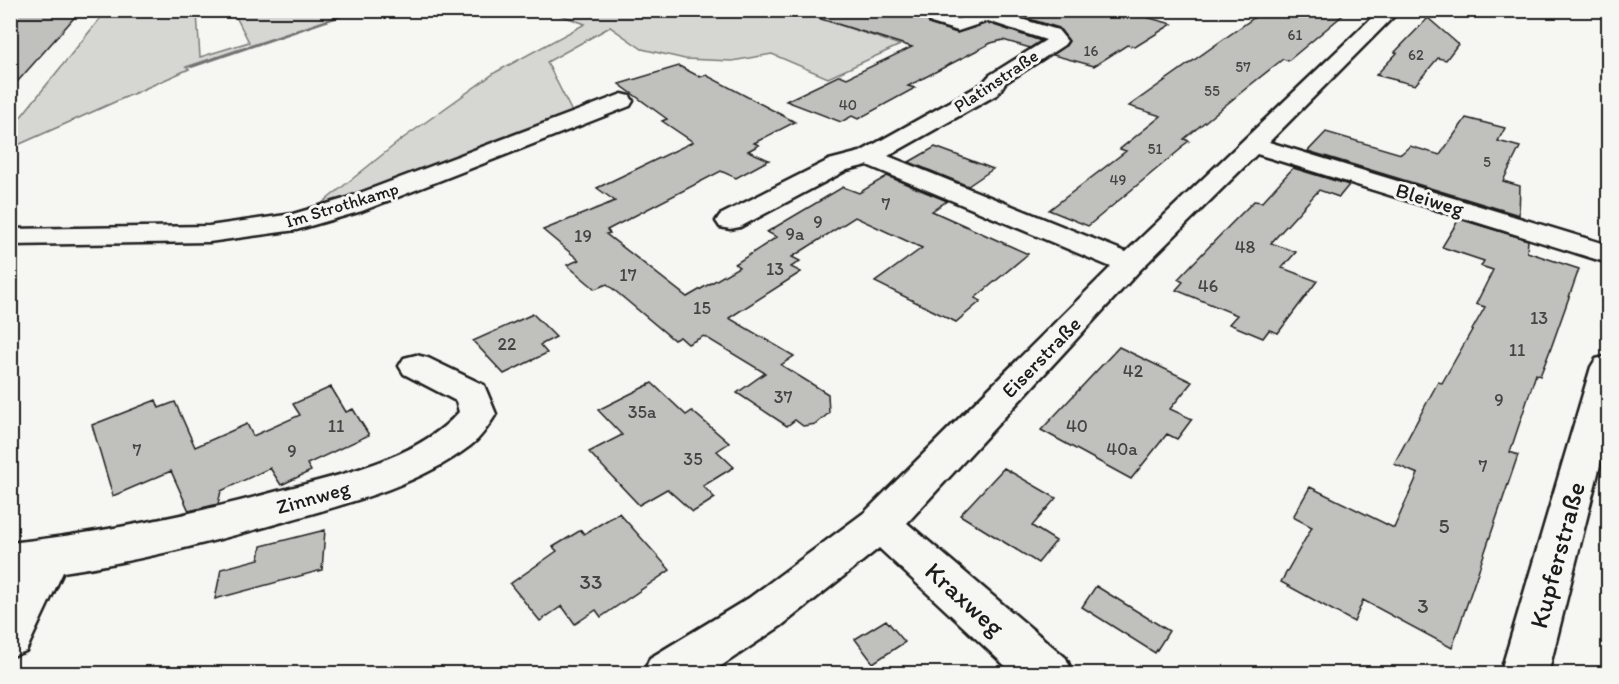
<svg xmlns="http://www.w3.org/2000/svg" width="1619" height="684" font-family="Itim,sans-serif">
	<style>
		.green { fill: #d6d6d2; stroke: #797977; stroke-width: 1.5 }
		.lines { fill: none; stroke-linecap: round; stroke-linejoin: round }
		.stream { fill: #727271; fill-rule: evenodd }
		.building { fill: #c0c0bd; stroke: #1c1c1c; stroke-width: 1.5 }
		.minor-casing { stroke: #1c1c1c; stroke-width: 5 }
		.minor { fill: #f6f6f2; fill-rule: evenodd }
		.labels { text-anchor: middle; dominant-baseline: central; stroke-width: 6; stroke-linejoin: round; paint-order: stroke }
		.far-number-label { font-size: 15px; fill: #454544 }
		.far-street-label { font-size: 18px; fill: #1c1c1c; stroke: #f6f6f2 }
		.number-label { font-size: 18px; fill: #454544 }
		.street-label { font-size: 21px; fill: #1c1c1c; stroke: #f6f6f2 }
		.near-number-label { font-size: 21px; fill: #454544 }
		.near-street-label { font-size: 26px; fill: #1c1c1c; stroke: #f6f6f2 }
	</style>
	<rect width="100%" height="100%" fill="#f6f6f2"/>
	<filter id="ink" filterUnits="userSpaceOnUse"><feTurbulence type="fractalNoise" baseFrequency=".0167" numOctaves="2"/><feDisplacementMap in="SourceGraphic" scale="12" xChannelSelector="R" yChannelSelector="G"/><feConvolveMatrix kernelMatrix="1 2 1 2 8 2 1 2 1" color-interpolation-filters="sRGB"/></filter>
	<g filter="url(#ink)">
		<!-- green -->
		<path class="green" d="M233,11H356L186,67L189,69L11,148V129L102,16L197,13L200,57L249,42Z
			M555,11H798L900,45L828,78L772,54L732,61L685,59L642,49L610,27L547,62L574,116L311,212L402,139L496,72L585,24L552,12Z"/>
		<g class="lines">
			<!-- stream -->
			<path class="stream" d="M354,10H362L192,68L187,67Z"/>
		</g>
		<!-- building -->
		<path class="building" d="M10,10H81L10,90Z
			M885,10H931L927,18L929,24L957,33L988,23L1041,41L1030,48L1003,40L991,43L908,86L915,88L858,119L852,116L841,122L786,101L840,75L847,78L912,47L821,19L823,12L886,13Z
			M1000,10H1120L1172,24L1135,47L1127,45L1094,66L1053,55L1065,47L1069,41L1059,28Z
			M1265,10H1349L1288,61L1283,59L1249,86L1184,139L1189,141L1181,147L1182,148L1088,226L1049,210L1126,151L1120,149L1161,116L1129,106Z
			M1428,18L1458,44L1446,60L1438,58L1415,85L1376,75L1397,53L1395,52Z
			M679,66L700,77L706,75L795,122L754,143L759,145L748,151L769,160L736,178L721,171L607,230L610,233L606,234L687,297L739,267L735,264L777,237L767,232L843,187L859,193L887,176L947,201L932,211L1028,254L975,298L981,301L956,322L875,282L922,248L855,217L792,257L800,261L791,267L801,272L729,318L794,356L781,365L828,394L829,413L816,424L803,426L795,420L787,426L737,393L765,373L704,336L688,344L680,337L674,340L607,284L595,289L567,265L579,260L543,230L615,201L597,188L693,142L662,121L667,119L619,84Z
			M1466,118L1505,128L1498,141L1520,147L1503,181L1520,186L1519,215L1308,151L1326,132L1401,154L1410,146L1440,155Z
			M935,147L954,154L993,169L968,186L909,162Z
			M1293,168L1349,185L1339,197L1319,190L1271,243L1296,252L1282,268L1317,281L1278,333L1269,330L1263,338L1229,324L1237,315L1176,290L1183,282L1178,279L1229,226L1254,201L1262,202Z
			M1459,219L1528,240L1527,252L1579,269L1551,348L1540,376L1536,374L1510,452L1518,455L1452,648L1363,600L1354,622L1281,582L1312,527L1293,517L1310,487L1394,528L1418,474L1394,464L1438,382L1442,383L1485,307L1476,304L1493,270L1481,266L1484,261L1442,247Z
			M533,314L556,337L540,345L547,353L504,374L473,341Z
			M1119,347L1192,382L1170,409L1192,419L1177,439L1167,434L1131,479L1041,430Z
			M652,383L686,415L692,411L729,443L717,451L734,467L703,486L715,498L693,512L667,489L639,505L589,452L622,435L598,410Z
			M331,387L346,412L353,409L369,435L307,464L311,471L281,485L270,468L221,491L218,504L189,511L171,471L113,496L92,425L156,400L159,408L175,402L195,447L247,424L253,436L300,415L293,404Z
			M1004,468L1056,498L1032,526L1056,541L1038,563L960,515Z
			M619,513L670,570L601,617L596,610L575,624L562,606L540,621L510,584L557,551L553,547L581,530L584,534Z
			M325,530L322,570L215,599L221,569L259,559L261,546Z
			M1096,586L1169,631L1155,653L1082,607Z
			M886,620L905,642L873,663L855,639Z"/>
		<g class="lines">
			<defs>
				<path id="minor" d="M934,10H952L949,16L958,19L969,16L960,10H990L1058,30L1067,41L1064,45L1005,83L998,94L888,156L1126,252L1380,10H1400L1269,142L1608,245V263L1257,154L1140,270L907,523L1066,658L1073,674H1014L879,548L781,626L709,674H643L650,658L749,598L865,512L1111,267L867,165L847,170L740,227L730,229L720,227L716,221L720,215L829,160L860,152L982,84L990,75L1046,40L988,21L958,31L931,23L929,19Z
					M622,94L630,96L633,101L630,106L362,211L296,230L209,242L10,245V229L209,226L293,214L344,199Z
					M416,355L428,358L484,385L496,414C489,425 481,438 470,446C417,486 349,503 286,521C212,542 139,561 63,572L26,651L10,657V589L16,578L10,579V543C101,533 190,515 278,491C337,476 418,459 459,412L456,401L404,374L399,366L404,358Z
					M1608,356V433L1548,674H1500L1591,367L1596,359Z"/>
			</defs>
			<!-- minor casing -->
			<use href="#minor" class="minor-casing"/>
			<!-- minor -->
			<use href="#minor" class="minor"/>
		</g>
	</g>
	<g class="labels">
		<!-- far-number labels -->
		<g class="far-number-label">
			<text x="1295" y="35">61</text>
			<text x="1091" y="51">16</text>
			<text x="1416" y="55">62</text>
			<text x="1243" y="67">57</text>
			<text x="1212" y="91">55</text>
			<text x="848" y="105">40</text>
			<text x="1155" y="149">51</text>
			<text x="1487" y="162">5</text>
			<text x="1118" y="180">49</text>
		</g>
		<!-- far-street labels -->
		<g class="far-street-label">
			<text transform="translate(996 81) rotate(-34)">Platinstraße</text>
			<text transform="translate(342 205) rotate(-17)">Im Strothkamp</text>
		</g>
		<!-- number labels -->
		<g class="number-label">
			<text x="886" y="204">7</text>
			<text x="818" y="222">9</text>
			<text x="795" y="234">9a</text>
			<text x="583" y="236">19</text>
			<text x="1245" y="247">48</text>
			<text x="775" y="269">13</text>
			<text x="628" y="275">17</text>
			<text x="1208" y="286">46</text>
			<text x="702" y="308">15</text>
			<text x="1539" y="318">13</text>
			<text x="507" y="344">22</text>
			<text x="1517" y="350">11</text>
			<text x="1133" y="371">42</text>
			<text x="783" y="397">37</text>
			<text x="1499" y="400">9</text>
			<text x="642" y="412">35a</text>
			<text x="336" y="426">11</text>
			<text x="1077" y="426">40</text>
			<text x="1122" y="449">40a</text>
			<text x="137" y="450">7</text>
			<text x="292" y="451">9</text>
			<text x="693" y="459">35</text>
			<text x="1483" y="466">7</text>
		</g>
		<!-- street labels -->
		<g class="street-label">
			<text transform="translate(1430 199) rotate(17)">Bleiweg</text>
			<text transform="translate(1041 357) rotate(-46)">Eiserstraße</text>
			<text transform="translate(313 497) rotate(-16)">Zinnweg</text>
		</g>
		<!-- near-number labels -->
		<g class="near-number-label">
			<text x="1444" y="525">5</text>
			<text x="591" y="581">33</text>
			<text x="1423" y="605">3</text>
		</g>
		<!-- near-street labels -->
		<g class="near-street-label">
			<text transform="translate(1557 555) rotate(-75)">Kupferstraße</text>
			<text transform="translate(965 599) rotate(42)">Kraxweg</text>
		</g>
	</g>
	<!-- margin -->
	<rect width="1619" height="684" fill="none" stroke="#f6f6f2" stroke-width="36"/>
	<rect x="18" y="18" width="1583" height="648" fill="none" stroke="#1c1c1c" stroke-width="2" filter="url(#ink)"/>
</svg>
